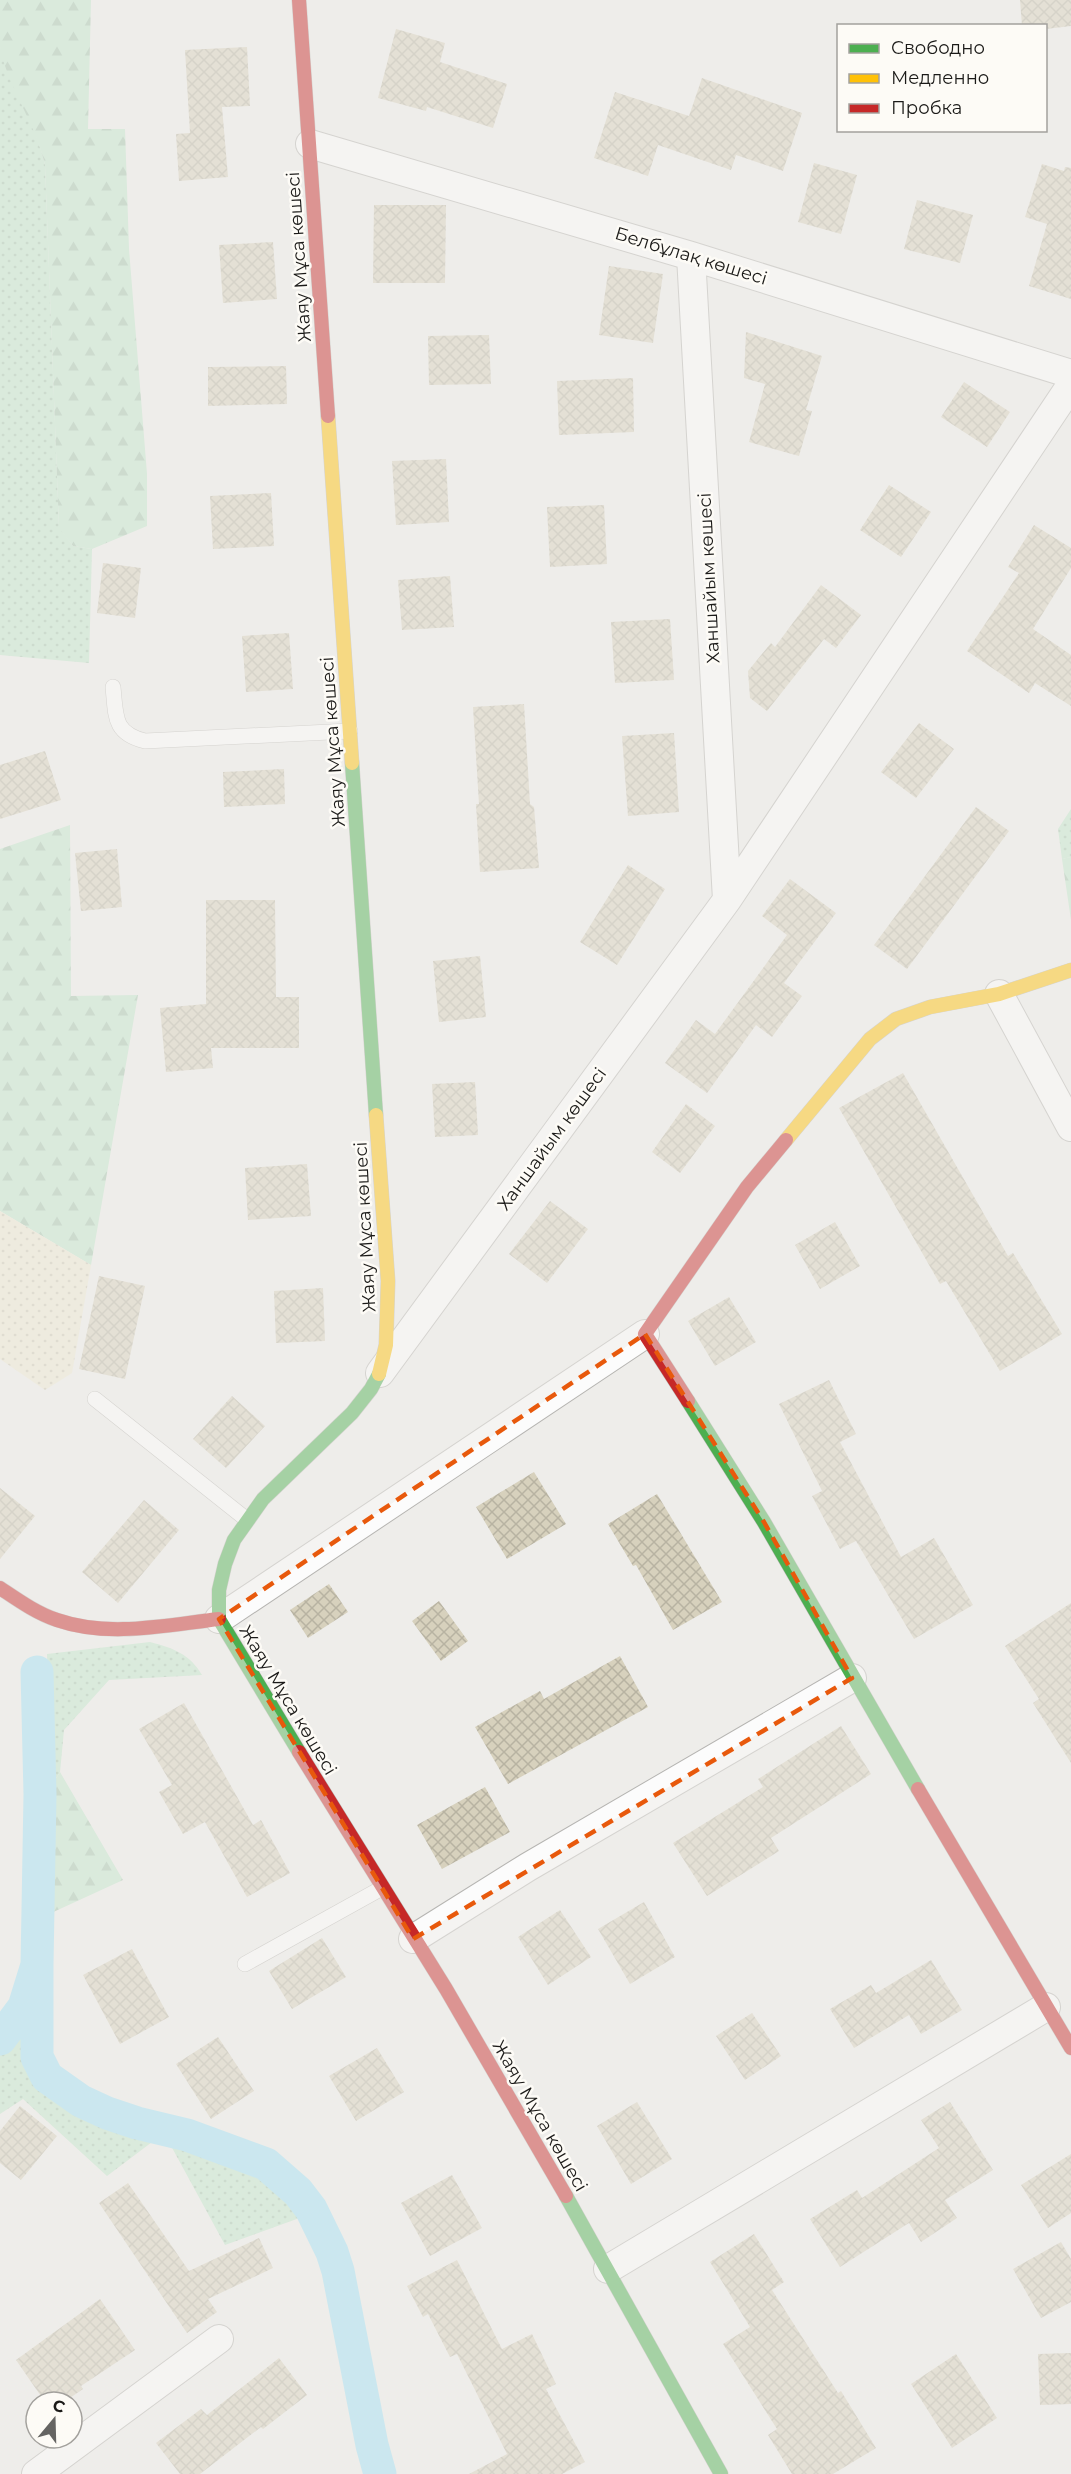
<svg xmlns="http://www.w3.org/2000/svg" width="1071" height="2474" font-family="Montserrat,sans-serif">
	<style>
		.grass { fill: url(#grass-dots) }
		.forest { fill: url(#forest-firs) }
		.sand { fill: url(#sand-dots) }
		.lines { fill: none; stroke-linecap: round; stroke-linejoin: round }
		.canal { stroke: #a1e1f5; stroke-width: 33 }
		.building { fill: url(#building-cross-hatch) }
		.lane-casing { stroke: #b6b5b2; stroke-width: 16 }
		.street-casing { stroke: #b6b5b2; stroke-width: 30 }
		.fast-casing { stroke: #b6b5b2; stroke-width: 15 }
		.slow-casing { stroke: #b6b5b2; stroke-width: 15 }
		.jam-casing { stroke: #b6b5b2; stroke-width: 15 }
		.lane { stroke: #fcfcfc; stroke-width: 15 }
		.street { stroke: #fcfcfc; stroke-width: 28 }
		.fast { stroke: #4caf50; stroke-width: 14 }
		.slow { stroke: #ffc107; stroke-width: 14 }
		.jam { stroke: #c62828; stroke-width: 14 }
		.marked { fill: none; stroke: #e8590c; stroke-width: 4.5; stroke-dasharray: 12 8; stroke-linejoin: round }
		.labels { text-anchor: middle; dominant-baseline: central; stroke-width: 5; stroke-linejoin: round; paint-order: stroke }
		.street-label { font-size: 18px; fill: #1b1a18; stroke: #fdfbf6 }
	</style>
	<defs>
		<pattern id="grass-dots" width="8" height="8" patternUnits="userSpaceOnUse" patternTransform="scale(1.5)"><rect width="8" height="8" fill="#c0e6cc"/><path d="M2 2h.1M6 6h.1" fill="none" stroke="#a4c5ae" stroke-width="1.8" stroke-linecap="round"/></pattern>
		<pattern id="forest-firs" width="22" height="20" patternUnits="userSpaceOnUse" patternTransform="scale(1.5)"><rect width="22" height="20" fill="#c0e6cc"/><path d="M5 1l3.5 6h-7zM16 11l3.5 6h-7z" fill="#a4c5ae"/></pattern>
		<pattern id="sand-dots" width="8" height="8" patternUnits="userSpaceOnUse" patternTransform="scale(1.5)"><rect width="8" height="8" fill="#eee9d2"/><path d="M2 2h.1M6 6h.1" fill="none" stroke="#ccc7b4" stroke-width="1.8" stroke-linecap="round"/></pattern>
		<pattern id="building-cross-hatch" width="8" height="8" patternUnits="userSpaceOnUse" patternTransform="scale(1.5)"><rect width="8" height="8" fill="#d7d1bd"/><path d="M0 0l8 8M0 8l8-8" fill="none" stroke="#b8b3a2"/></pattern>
	</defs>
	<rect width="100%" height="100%" fill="#eeedea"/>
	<!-- grass -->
	<path class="grass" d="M0,46C11,87 36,123 45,165L59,527L73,546L92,549L89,663L0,655Z
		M1071,809V857L1062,859L1058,829Z
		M150,1642C173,1648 190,1654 202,1675L109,1680L64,1730L60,1772L50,1788L47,1654Z
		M29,2028C28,2034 27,2041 27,2047C28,2102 120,2122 162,2133C190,2140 222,2151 248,2164C273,2176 289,2194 305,2216L225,2245L164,2133L107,2176L23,2099L0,2114V2049L7,2041Z"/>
	<!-- forest -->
	<path class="forest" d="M0,0H91L88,129H125L129,249L147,474V526L92,549L73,546L59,528L45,165C36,124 7,85 0,47C0,32 0,15 0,0Z
		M70,825L71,996L138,995L91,1265L0,1211V849Z
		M1071,857V920L1062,859Z
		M60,1772L123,1880L49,1914L50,1788Z"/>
	<!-- sand -->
	<path class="sand" d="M0,1211L91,1265L72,1373L45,1390L0,1359Z"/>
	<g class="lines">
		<!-- canal -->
		<path class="canal" d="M37,1965V2057L47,2077L81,2101L107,2113L137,2123L187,2135L266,2164L298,2192L311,2209L332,2252L338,2271L372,2445L380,2474
			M0,2039L24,2007L37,1965L40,1794L37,1672"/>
	</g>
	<!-- building -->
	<path class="building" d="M1020,0H1071V26L1046,29V26H1022Z
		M396,29L445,43L440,62L507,84L493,128L427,107L426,111L378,98Z
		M247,47L250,106L222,107L228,177L179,181L176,134L190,133L185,50Z
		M702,78L802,113L783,171L736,155L731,170L658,145L648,176L594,158L615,92L689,116Z
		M814,163L857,175L841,234L798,222Z
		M1042,164L1064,171L1065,167L1071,168V299L1029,286L1047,224L1025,217Z
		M917,200L973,215L960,263L904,249Z
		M374,205H446L445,283H373Z
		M273,242L277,299L223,303L219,245Z
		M609,266L663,274L653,343L599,335Z
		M746,332L822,356L806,410L812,411L799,456L749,442L765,384L744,378Z
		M489,335L491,384L429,385L428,336Z
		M286,366L287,404L208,406V367Z
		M633,378L634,432L559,435L557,381Z
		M964,382L1010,412L987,447L941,417Z
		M446,459L449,522L396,525L392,461Z
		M889,485L931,512L901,557L860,530Z
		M271,493L274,546L213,549L210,496Z
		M604,505L607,564L550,567L547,507Z
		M1034,525L1071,548V568L1033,629L1071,655V706L1035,683L1029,693L967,651L1019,573L1008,567Z
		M103,563L141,568L135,618L97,613Z
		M450,576L454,627L402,630L398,580Z
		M821,585L861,615L836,648L824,639L767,711L750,698L748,671L771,643L775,647Z
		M670,619L674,680L615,683L611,622Z
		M289,633L293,689L246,692L242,636Z
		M524,704L530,804L534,807L539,868L480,872L476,804H479L473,707Z
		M919,723L954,749L916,798L881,772Z
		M674,733L679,812L628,816L622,736Z
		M45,751L61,800L0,819V765Z
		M284,769L285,804L224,807L223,772Z
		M976,807L1009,831L907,969L874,945Z
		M117,849L122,907L81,911L75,853Z
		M628,865L665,889L617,965L580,942Z
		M790,879L836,913L784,983L802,996L772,1037L756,1025L707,1093L665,1063L696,1020L715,1034L787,935L762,916Z
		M206,900H275L276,997H299V1048H211L213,1068L166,1072L160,1008L206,1004Z
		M480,956L486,1017L439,1022L433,961Z
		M903,1073L1008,1256L1013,1253L1062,1334L1000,1371L946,1281L940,1284L839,1108Z
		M475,1082L478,1135L435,1137L432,1084Z
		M686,1104L715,1126L680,1173L652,1152Z
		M307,1164L311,1216L248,1220L245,1168Z
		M550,1201L588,1229L547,1283L509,1254Z
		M835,1222L860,1266L820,1289L795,1245Z
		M99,1276L145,1286L125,1379L79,1369Z
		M323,1288L325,1341L276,1343L274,1291Z
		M729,1297L756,1342L715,1366L688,1321Z
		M829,1380L856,1434L840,1442L901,1557L934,1538L973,1605L914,1639L856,1541L840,1549L812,1496L822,1491L779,1404Z
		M232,1396L265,1426L226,1468L193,1439Z
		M534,1472L566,1524L507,1559L476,1507Z
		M0,1488L35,1516L0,1559Z
		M657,1494L722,1602L673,1630L636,1565L633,1566L608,1524Z
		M144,1500L179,1530L118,1603L82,1572Z
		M329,1584L348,1612L308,1638L290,1610Z
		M439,1601L468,1641L441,1661L412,1621Z
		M1071,1603V1763L1033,1703L1039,1699L1005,1646Z
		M620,1656L648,1707L508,1784L475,1727L540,1691L544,1699Z
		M184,1703L253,1825L261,1820L290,1873L247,1897L205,1822L183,1834L159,1792L172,1785L139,1729Z
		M841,1726L871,1774L771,1838L779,1851L707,1896L673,1843L763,1787L758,1779Z
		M485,1787L510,1832L442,1869L417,1825Z
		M644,1902L675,1957L630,1984L598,1929Z
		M560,1910L591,1957L548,1985L518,1937Z
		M322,1938L346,1977L292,2009L269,1971Z
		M132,1949L169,2017L120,2044L83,1975Z
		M931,1960L962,2010L921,2034L909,2015L854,2048L830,2009L871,1985L876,1993Z
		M752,2013L781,2056L745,2080L716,2036Z
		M218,2037L254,2091L211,2119L176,2064Z
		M377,2048L404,2092L356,2121L329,2076Z
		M637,2102L672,2159L631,2184L597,2126Z
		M950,2102L993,2170L945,2200L957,2218L921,2242L909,2223L840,2267L810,2219L857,2190L862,2198L939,2148L921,2120Z
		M20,2106L57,2136L21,2180L0,2163V2131Z
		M1071,2154V2213L1048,2228L1021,2185Z
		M452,2175L482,2228L430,2256L401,2203Z
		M128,2183L189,2271L259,2238L273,2268L208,2299L217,2312L187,2333L99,2203Z
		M754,2234L784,2282L772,2290L838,2393L841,2391L876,2448L833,2474H792L768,2435L777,2429L723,2344L750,2327L710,2262Z
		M1061,2242L1071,2259V2302L1041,2318L1013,2269Z
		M457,2260L502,2349L532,2334L556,2384L546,2389L585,2462L562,2474H469L507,2454L457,2354L450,2357L428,2314L423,2317L407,2286Z
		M100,2299L135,2350L81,2386L83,2389L64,2402H45L16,2360Z
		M1071,2353V2404L1040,2405L1038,2354Z
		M956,2354L997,2418L952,2448L911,2384Z
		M279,2358L307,2395L263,2429L261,2427L200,2474H180L156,2443L201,2409L207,2415Z"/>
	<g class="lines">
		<defs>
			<path id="lane" d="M113,687C116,716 113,733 145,741L350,731
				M95,1399L246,1519
				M245,1964L382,1888"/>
			<path id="street" d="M310,144L691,256L1071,374
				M691,256L727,900
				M999,994L1071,1127
				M380,1373L727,900L1071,385
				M219,1619L645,1334
				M413,1939L528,1867L852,1678
				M608,2269L1046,2007
				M36,2474L219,2339"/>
			<path id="fast" d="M352,763L376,1115
				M688,1401L764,1522L918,1789
				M299,1752L219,1619V1590L225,1564L234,1540L263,1499L352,1413L371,1389L379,1374
				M566,2196L721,2474"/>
			<path id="slow" d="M328,416L352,763
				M376,1115L388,1281L386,1345L379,1374
				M786,1140L870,1039L896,1019L930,1007L999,994L1071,970"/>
			<path id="jam" d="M299,0L328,416
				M688,1401L645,1334L747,1187L786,1140
				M0,1588C18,1600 36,1613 57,1620C109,1638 166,1625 219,1619
				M299,1752L446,1989L566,2196
				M918,1789L1071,2048"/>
		</defs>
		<!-- lane casing -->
		<use href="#lane" class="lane-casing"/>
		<!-- street casing -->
		<use href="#street" class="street-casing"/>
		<!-- fast casing -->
		<use href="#fast" class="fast-casing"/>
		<!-- slow casing -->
		<use href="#slow" class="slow-casing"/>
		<!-- jam casing -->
		<use href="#jam" class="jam-casing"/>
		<!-- lane -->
		<use href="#lane" class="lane"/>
		<!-- street -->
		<use href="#street" class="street"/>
		<!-- fast -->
		<use href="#fast" class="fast"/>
		<!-- slow -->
		<use href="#slow" class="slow"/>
		<!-- jam -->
		<use href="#jam" class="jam"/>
	</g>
	<!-- marked area -->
	<path d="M0 0H1071V2474H0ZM645,1334L764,1522L852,1678L413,1939L219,1619Z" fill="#eeedea" fill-opacity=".55" fill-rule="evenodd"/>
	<path class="marked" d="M645,1334L764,1522L852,1678L413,1939L219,1619Z"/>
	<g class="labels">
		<!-- street labels -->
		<g class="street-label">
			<text transform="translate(691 256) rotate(17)">Белбұлақ көшесі</text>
			<text transform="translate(299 257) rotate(-94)">Жаяу Мұса көшесі</text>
			<text transform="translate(709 578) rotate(-93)">Ханшайым көшесі</text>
			<text transform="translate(333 742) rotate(-94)">Жаяу Мұса көшесі</text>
			<text transform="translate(552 1139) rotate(-54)">Ханшайым көшесі</text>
			<text transform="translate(365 1227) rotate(-93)">Жаяу Мұса көшесі</text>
			<text transform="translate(288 1700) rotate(59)">Жаяу Мұса көшесі</text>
			<text transform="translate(540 2116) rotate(60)">Жаяу Мұса көшесі</text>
		</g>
	</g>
	<!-- legend -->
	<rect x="837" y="24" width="210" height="108" fill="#fdfbf6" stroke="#a3a19d" stroke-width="1.5"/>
	<rect x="849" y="44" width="30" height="9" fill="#4caf50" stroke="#a3a19d" stroke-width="1.5"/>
	<text x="891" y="54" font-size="18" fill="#1b1a18">Свободно</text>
	<rect x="849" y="74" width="30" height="9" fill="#ffc107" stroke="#a3a19d" stroke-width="1.5"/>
	<text x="891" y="84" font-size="18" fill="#1b1a18">Медленно</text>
	<rect x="849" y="104" width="30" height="9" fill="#c62828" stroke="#a3a19d" stroke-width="1.5"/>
	<text x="891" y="114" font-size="18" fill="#1b1a18">Пробка</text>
	<!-- north arrow -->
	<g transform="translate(54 2420) rotate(19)"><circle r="28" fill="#fdfbf6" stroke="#a3a19d" stroke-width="1.5"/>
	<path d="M0-4.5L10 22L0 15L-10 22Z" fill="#656462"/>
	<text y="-9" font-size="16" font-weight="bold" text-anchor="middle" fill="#1b1a18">С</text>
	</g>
</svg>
